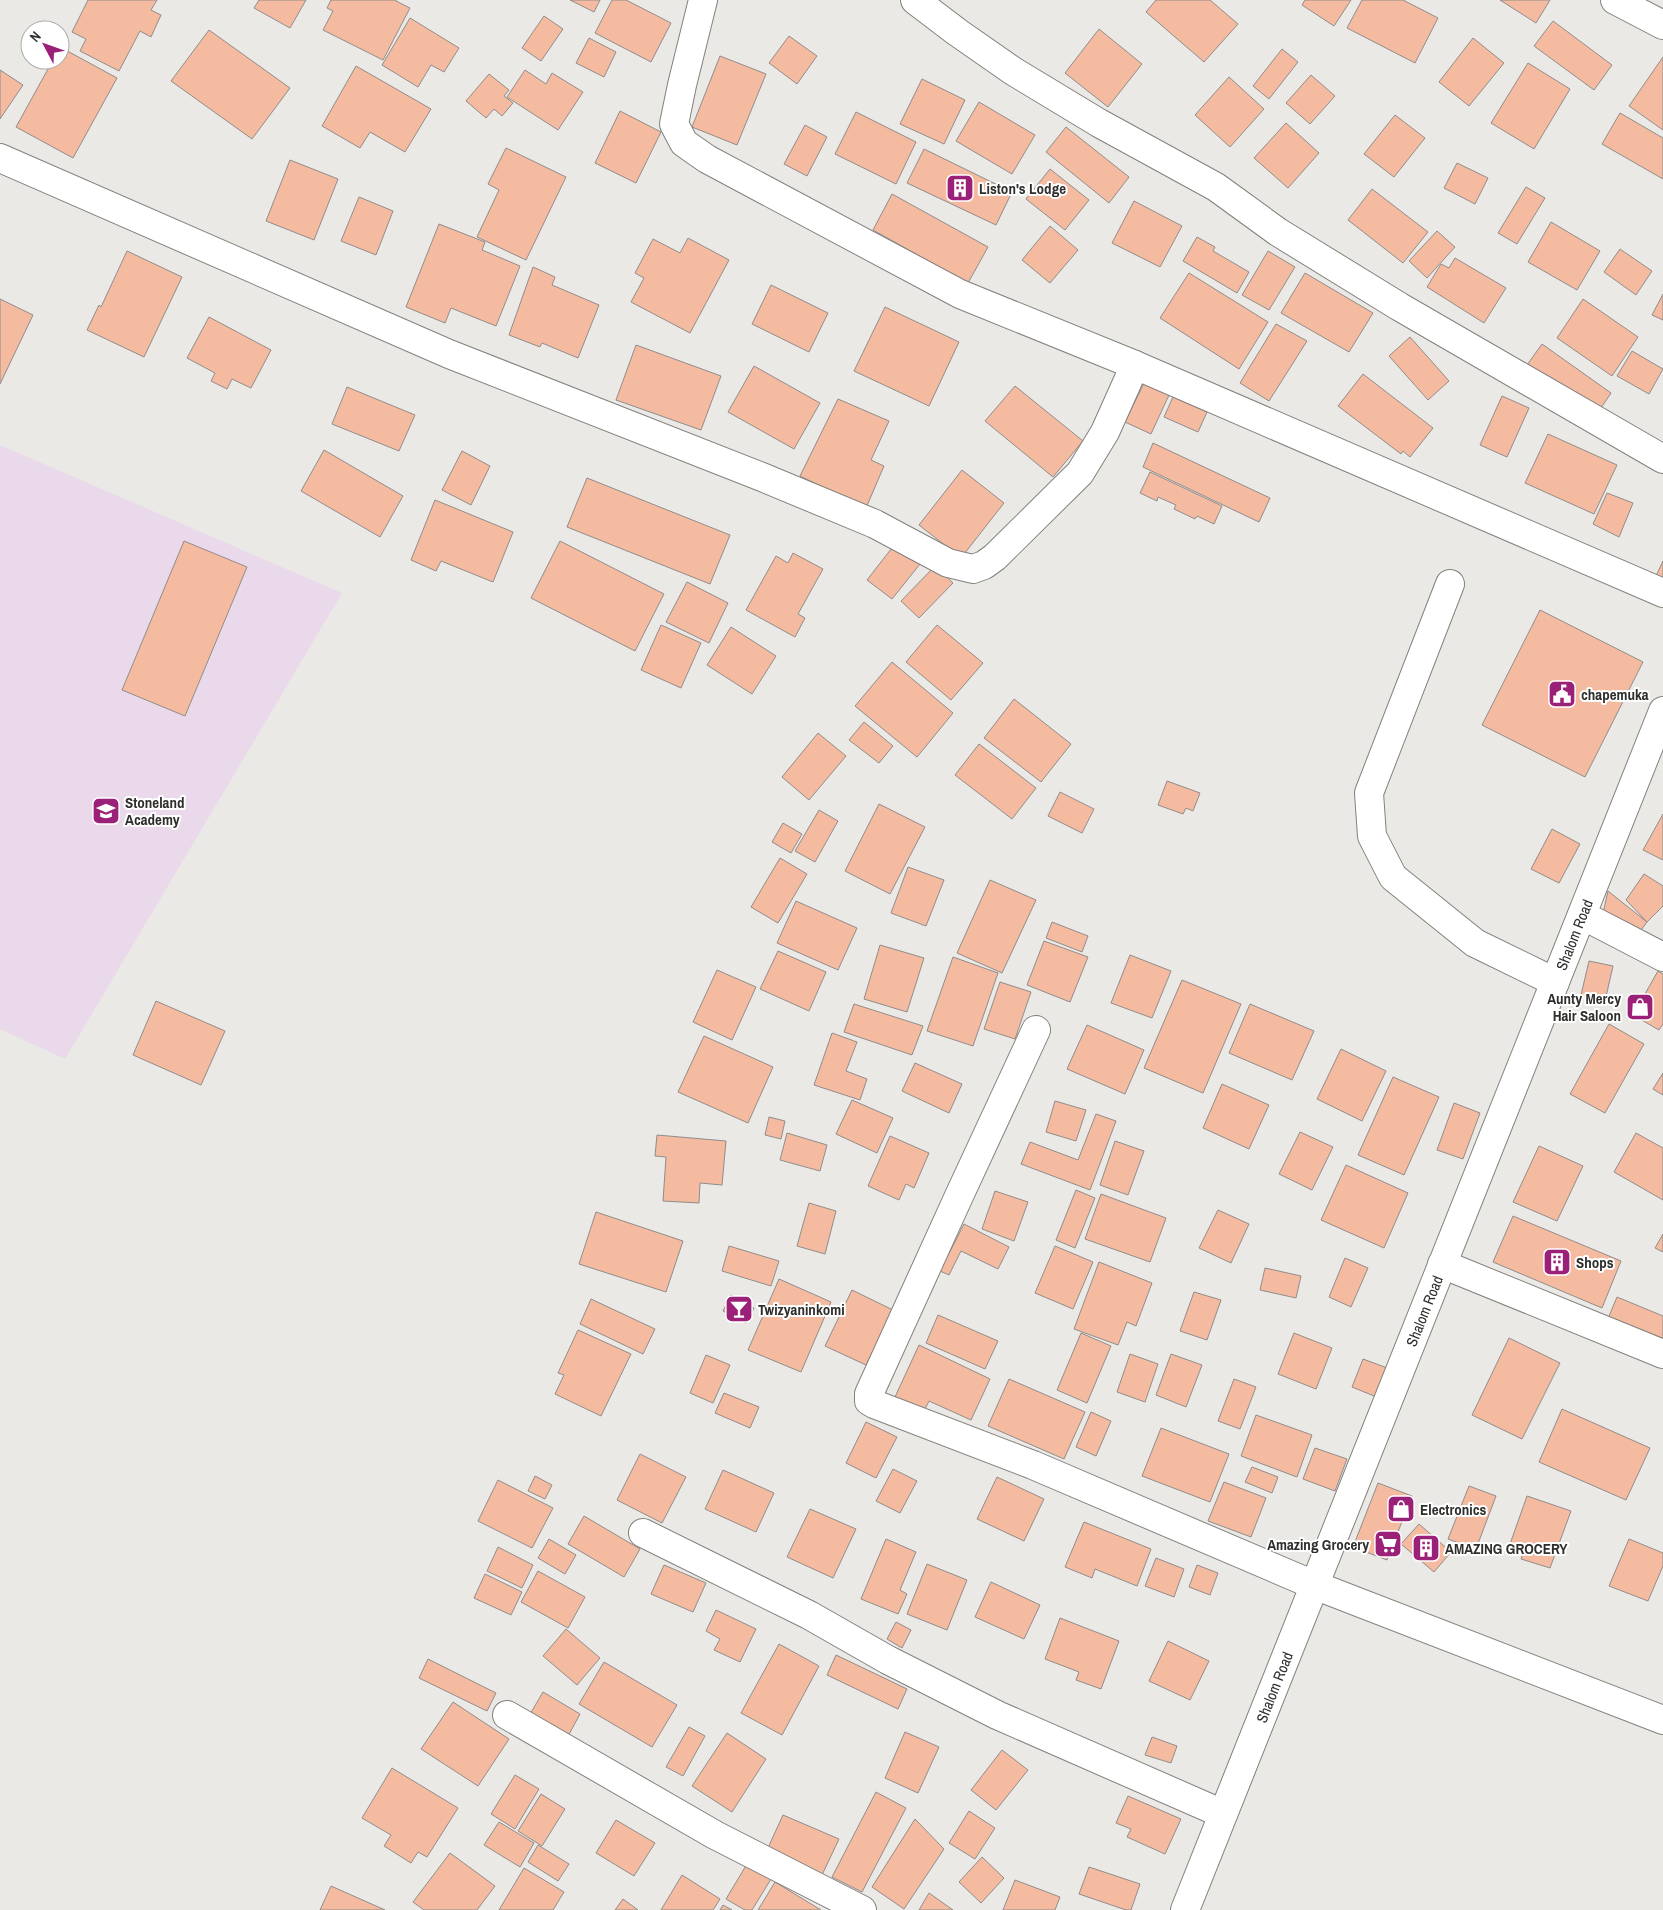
<svg xmlns="http://www.w3.org/2000/svg" width="1663" height="1910" font-family="'Archivo Narrow',sans-serif">
	<style>
		.education { fill: #ead9ea }
		.building { fill: #f4bba1; stroke: #918c8a }
		.lines { fill: none; stroke-linecap: round; stroke-linejoin: round }
		.minor-casing { stroke: #82817d; stroke-width: 30 }
		.minor { stroke: #fff; stroke-width: 28 }
		.labels { text-anchor: middle; dominant-baseline: central; stroke-width: 4; stroke-linejoin: round; paint-order: stroke }
		.poi-label { font-size: 15px; font-weight: bold; fill: #2e2e2c; stroke: #fff; text-anchor: start }
		.street-label { font-size: 15px; fill: #2e2e2c; stroke: #fff }
	</style>
	<rect width="100%" height="100%" fill="#eae9e5"/>
	<!-- education -->
	<path class="education" d="M0,445L342,593L65,1059L0,1029Z"/>
	<!-- building -->
	<path class="building" d="M88,0H157L151,10L161,15L151,37L140,31L119,71L80,51L86,39L72,32Z
		M259,0H306L290,28L254,8Z
		M331,0H396V1L410,8L383,60L323,30L333,11L327,8Z
		M570,0H600L594,12Z
		M612,0H626L671,23L651,62L595,33Z
		M1156,0H1210L1238,24L1204,62L1146,12Z
		M1305,0H1351L1334,26L1302,5Z
		M1362,0H1403L1438,18L1415,63L1347,28Z
		M1500,0H1550L1536,23Z
		M544,16L563,29L541,61L522,48Z
		M410,18L459,48L444,72L431,65L418,87L382,65Z
		M1553,21L1612,65L1594,90L1534,46Z
		M1099,29L1142,64L1108,107L1065,73Z
		M209,30L290,88L252,139L171,81Z
		M789,36L817,56L797,84L769,63Z
		M589,38L616,52L604,77L576,63Z
		M1473,38L1504,63L1469,106L1439,82Z
		M60,47L117,78L73,158L16,127L53,60H60Z
		M1282,49L1298,62L1269,99L1253,86Z
		M720,56L766,74L737,145L692,127Z
		M1663,57V130L1629,106Z
		M1528,63L1570,89L1534,149L1491,123Z
		M356,66L431,109L405,152L370,132L360,148L322,126Z
		M0,70L23,85L0,119Z
		M525,70L546,84L552,73L583,92L558,130L507,97Z
		M489,74L509,90L504,96L513,103L502,116L494,109L486,118L466,101Z
		M1311,75L1335,96L1310,124L1286,103Z
		M1229,77L1264,109L1230,147L1195,115Z
		M922,79L965,100L944,144L900,124Z
		M979,102L1035,135L1012,174L956,141Z
		M620,111L661,132L636,183L595,163Z
		M856,112L916,142L896,184L835,154Z
		M1620,113L1663,138V179L1602,144Z
		M1395,115L1425,138L1394,177L1364,154Z
		M1286,123L1319,153L1288,188L1254,158Z
		M805,125L827,137L807,176L784,164Z
		M1066,127L1129,177L1109,203L1046,152Z
		M506,148L566,177L526,260L477,237L499,190L488,184Z
		M924,149L1012,192L996,225L907,183Z
		M290,160L338,179L314,240L266,221Z
		M1457,163L1488,178L1475,204L1444,188Z
		M1050,169L1089,200L1065,230L1026,199Z
		M1526,187L1545,198L1517,244L1498,233Z
		M1372,189L1428,232L1403,263L1348,220Z
		M892,194L988,247L968,283L873,230Z
		M359,197L393,211L376,255L341,241Z
		M1134,201L1182,226L1160,267L1112,243Z
		M1551,222L1600,251L1577,290L1528,262Z
		M439,224L485,242L482,250L520,266L496,326L451,308L445,323L406,307Z
		M1050,226L1078,250L1050,283L1022,260Z
		M1437,231L1455,247L1427,278L1409,261Z
		M1197,237L1215,247L1213,251L1249,272L1237,293L1183,261Z
		M688,238L729,260L690,333L631,302L644,278L635,273L653,239L680,253Z
		M1620,249L1652,271L1636,295L1604,272Z
		M127,251L182,277L144,357L87,330L99,305L101,307Z
		M1268,251L1295,267L1269,310L1242,295Z
		M1455,258L1506,288L1484,323L1427,287L1441,264L1449,268Z
		M533,267L555,277L552,285L599,305L578,358L542,343L540,347L509,335Z
		M1189,273L1268,322L1239,369L1160,318Z
		M1305,273L1373,313L1349,352L1281,313Z
		M771,285L828,313L809,352L752,324Z
		M1663,294V320L1652,315Z
		M0,299L33,315L0,384Z
		M1583,299L1638,337L1612,376L1557,338Z
		M885,307L959,342L929,406L854,371Z
		M209,317L271,350L251,388L232,379L227,389L211,381L215,373L187,358Z
		M1276,324L1307,341L1269,401L1240,383Z
		M1410,337L1449,381L1428,400L1389,356Z
		M1542,344L1611,393L1597,414L1527,365Z
		M636,345L721,376L701,430L616,400Z
		M1632,351L1663,369L1649,394L1617,376Z
		M754,366L820,403L794,449L728,412Z
		M1363,374L1433,428L1410,457L1403,451L1401,454L1338,406Z
		M1144,383L1169,395L1151,434L1125,422Z
		M1015,386L1083,441L1053,477L985,421Z
		M347,387L415,415L399,451L332,424Z
		M1502,396L1529,408L1507,457L1480,445Z
		M1173,397L1207,412L1198,432L1164,417Z
		M838,399L889,421L871,460L884,466L866,508L800,476Z
		M1548,434L1617,465L1594,514L1525,483Z
		M1153,443L1270,498L1259,522L1143,467Z
		M324,450L403,496L380,537L301,491Z
		M462,451L490,466L471,505L442,490Z
		M962,470L1004,503L961,558L919,525Z
		M1150,472L1222,506L1214,524L1197,516L1195,519L1174,509L1176,505L1158,497L1157,501L1140,493Z
		M587,478L730,535L710,584L567,527Z
		M1607,493L1633,503L1619,537L1593,524Z
		M435,500L513,532L493,582L441,561L436,571L411,560Z
		M184,541L247,567L185,716L122,690Z
		M560,541L664,594L635,651L531,598Z
		M895,544L920,564L892,599L867,580Z
		M793,553L823,569L798,614L805,618L795,637L746,610L776,556L788,563Z
		M1663,561V582L1655,578Z
		M935,566L953,583L919,618L901,601Z
		M687,582L728,603L709,643L666,622Z
		M1540,610L1643,662L1585,777L1482,725Z
		M661,625L701,643L681,688L641,670Z
		M937,625L983,663L951,700L906,662Z
		M731,627L776,656L752,694L707,665Z
		M892,662L953,713L917,757L855,706Z
		M1014,699L1071,744L1041,782L984,738Z
		M864,722L893,746L879,763L849,740Z
		M818,733L846,756L809,800L782,777Z
		M979,744L1036,788L1012,819L955,775Z
		M1167,781L1200,793L1193,811L1186,808L1183,814L1158,805Z
		M1060,792L1094,809L1082,833L1048,816Z
		M879,804L925,827L890,894L845,871Z
		M819,810L838,821L815,862L795,851Z
		M1663,814V860L1643,850Z
		M783,823L802,834L791,853L772,842Z
		M1552,829L1580,844L1559,883L1531,869Z
		M780,858L807,874L778,923L751,907Z
		M908,867L944,880L926,926L891,913Z
		M1644,874L1663,886V906L1647,922L1626,900Z
		M990,880L1036,900L1002,973L957,953Z
		M1608,891L1647,922L1633,941L1602,918Z
		M796,901L857,928L838,970L777,943Z
		M1052,922L1088,936L1082,952L1046,938Z
		M1044,941L1088,957L1070,1002L1027,985Z
		M880,945L924,958L907,1012L864,999Z
		M778,951L826,972L809,1011L760,989Z
		M1130,955L1171,971L1152,1018L1111,1003Z
		M953,957L998,973L973,1046L927,1031Z
		M1589,961L1613,966L1605,1001L1581,995Z
		M717,970L756,987L732,1040L693,1022Z
		M1658,971L1663,974V1024L1659,1030L1633,1015Z
		M1182,980L1241,1004L1203,1093L1144,1068Z
		M1000,982L1031,992L1015,1039L984,1029Z
		M156,1001L225,1031L201,1085L133,1055Z
		M854,1004L923,1026L912,1055L844,1032Z
		M1250,1004L1314,1031L1292,1080L1229,1053Z
		M1609,1024L1644,1044L1605,1113L1570,1094Z
		M1087,1025L1144,1050L1125,1094L1067,1069Z
		M832,1033L857,1042L846,1071L867,1079L860,1100L814,1085Z
		M704,1036L773,1067L748,1123L678,1092Z
		M1341,1049L1386,1071L1362,1121L1317,1099Z
		M915,1063L962,1084L949,1113L902,1091Z
		M1663,1073V1095L1653,1089Z
		M1393,1077L1439,1097L1404,1175L1358,1155Z
		M1222,1084L1269,1105L1249,1149L1203,1128Z
		M852,1100L893,1118L877,1153L836,1134Z
		M1055,1101L1086,1110L1076,1141L1046,1132Z
		M1454,1103L1480,1113L1463,1159L1437,1150Z
		M1096,1114L1116,1121L1090,1190L1021,1164L1030,1142L1078,1160Z
		M769,1117L785,1121L781,1139L765,1135Z
		M1300,1132L1333,1147L1312,1190L1279,1174Z
		M787,1133L827,1145L820,1171L780,1160Z
		M1636,1133L1663,1148V1200L1614,1172Z
		M657,1135L726,1141L722,1185L700,1183L699,1203L663,1201L666,1157L655,1156Z
		M890,1136L929,1153L914,1188L906,1184L899,1200L868,1186Z
		M1115,1141L1144,1151L1128,1195L1100,1185Z
		M1539,1146L1583,1166L1557,1221L1513,1202Z
		M1346,1165L1408,1193L1384,1248L1321,1220Z
		M1076,1190L1095,1198L1075,1248L1056,1240Z
		M995,1191L1028,1202L1014,1241L982,1229Z
		M1101,1194L1166,1218L1150,1262L1085,1239Z
		M809,1203L836,1211L825,1254L797,1246Z
		M1218,1210L1249,1224L1231,1263L1199,1248Z
		M596,1212L683,1241L666,1292L579,1264Z
		M1513,1216L1621,1261L1602,1308L1493,1262Z
		M964,1224L1009,1247L998,1269L961,1251L949,1275L940,1271Z
		M1663,1234V1252L1655,1248Z
		M729,1246L779,1261L771,1286L722,1271Z
		M1055,1246L1093,1262L1073,1309L1035,1293Z
		M1345,1258L1368,1268L1351,1307L1329,1297Z
		M1099,1262L1152,1283L1136,1326L1127,1322L1118,1345L1074,1329Z
		M1265,1268L1301,1276L1296,1298L1260,1290Z
		M779,1279L831,1302L801,1372L748,1350Z
		M852,1290L893,1310L866,1365L825,1346Z
		M1194,1292L1221,1300L1207,1340L1180,1331Z
		M731,1295L754,1308L746,1323L723,1311Z
		M1617,1297L1663,1316V1345L1607,1321Z
		M591,1299L655,1329L643,1354L580,1324Z
		M938,1315L998,1341L985,1369L926,1343Z
		M578,1330L631,1354L601,1416L555,1394L564,1375L558,1373Z
		M1081,1333L1111,1346L1087,1403L1057,1390Z
		M1294,1333L1332,1348L1316,1389L1278,1374Z
		M1509,1338L1560,1363L1522,1439L1472,1415Z
		M919,1345L990,1379L971,1420L929,1401L924,1411L895,1397Z
		M1130,1354L1158,1364L1145,1402L1117,1392Z
		M1171,1354L1202,1365L1186,1407L1156,1395Z
		M706,1355L730,1365L713,1403L690,1393Z
		M1363,1359L1390,1369L1379,1398L1352,1387Z
		M1009,1379L1085,1412L1064,1459L988,1426Z
		M1234,1379L1256,1387L1240,1429L1218,1421Z
		M724,1393L759,1407L750,1428L715,1413Z
		M1562,1409L1650,1448L1626,1500L1539,1462Z
		M1091,1412L1111,1421L1096,1456L1076,1447Z
		M1256,1415L1312,1435L1297,1477L1241,1456Z
		M866,1422L897,1437L876,1478L846,1463Z
		M1161,1428L1229,1454L1210,1502L1142,1476Z
		M1315,1448L1347,1459L1335,1491L1303,1479Z
		M640,1454L686,1477L662,1523L617,1500Z
		M1252,1467L1278,1477L1272,1493L1245,1482Z
		M893,1469L917,1481L900,1513L876,1501Z
		M723,1470L774,1493L756,1532L705,1509Z
		M535,1476L552,1485L545,1499L528,1491Z
		M997,1477L1044,1499L1024,1541L977,1519Z
		M498,1480L553,1508L532,1548L478,1521Z
		M1224,1482L1266,1498L1251,1537L1208,1521Z
		M1378,1483L1412,1496L1387,1560L1353,1547Z
		M1469,1486L1496,1496L1476,1549L1448,1539Z
		M1527,1496L1571,1511L1550,1568L1521,1559L1524,1550L1510,1544Z
		M810,1509L856,1529L833,1578L787,1557Z
		M584,1516L640,1549L624,1577L568,1544Z
		M1084,1522L1151,1549L1137,1586L1095,1569L1092,1578L1065,1567Z
		M1419,1524L1451,1552L1434,1572L1401,1544Z
		M549,1539L576,1555L565,1574L538,1558Z
		M886,1539L916,1552L900,1590L907,1594L898,1614L861,1599Z
		M1629,1539L1663,1553V1566L1648,1601L1609,1586Z
		M498,1547L533,1565L522,1588L487,1571Z
		M1156,1558L1184,1569L1174,1597L1145,1586Z
		M927,1564L967,1580L947,1630L907,1614Z
		M664,1565L706,1583L693,1612L651,1594Z
		M1197,1565L1218,1573L1210,1595L1189,1587Z
		M538,1571L585,1597L568,1628L521,1602Z
		M485,1574L522,1592L511,1615L474,1598Z
		M991,1582L1040,1605L1024,1639L975,1617Z
		M716,1610L756,1629L740,1662L714,1650L720,1639L706,1631Z
		M1060,1618L1119,1641L1101,1689L1076,1680L1079,1672L1045,1659Z
		M896,1622L911,1630L902,1648L887,1639Z
		M566,1629L600,1658L577,1685L543,1656Z
		M1168,1641L1209,1661L1190,1700L1149,1681Z
		M779,1644L819,1666L782,1735L741,1713Z
		M836,1655L907,1689L898,1709L827,1675Z
		M428,1659L496,1693L487,1711L419,1678Z
		M604,1662L677,1705L652,1747L579,1704Z
		M543,1692L580,1714L567,1738L529,1716Z
		M453,1702L509,1739L478,1786L421,1749Z
		M689,1727L705,1736L683,1776L666,1767Z
		M905,1732L939,1747L918,1793L885,1778Z
		M727,1733L766,1759L732,1812L692,1786Z
		M1152,1737L1177,1746L1171,1763L1145,1755Z
		M1002,1750L1028,1770L996,1810L971,1790Z
		M392,1768L458,1808L427,1857L418,1852L411,1863L384,1846L391,1835L362,1818Z
		M515,1775L539,1789L515,1829L491,1814Z
		M876,1792L906,1808L862,1892L832,1877Z
		M541,1794L565,1809L542,1846L518,1831Z
		M1128,1796L1181,1819L1165,1854L1127,1837L1131,1829L1116,1823Z
		M969,1811L995,1828L975,1859L949,1843Z
		M783,1815L839,1839L822,1875L767,1850Z
		M915,1819L944,1849L904,1909L872,1887Z
		M616,1820L655,1843L634,1876L596,1853Z
		M499,1822L534,1843L520,1867L484,1845Z
		M538,1845L569,1864L558,1881L528,1862Z
		M450,1853L495,1886L477,1910H424L413,1902Z
		M982,1857L1004,1878L981,1903L959,1882Z
		M747,1864L771,1879L752,1910H745L726,1899Z
		M1089,1867L1140,1884L1131,1910H1126L1079,1894Z
		M524,1868L564,1892L553,1910H499Z
		M682,1875L720,1899L713,1910H661Z
		M1015,1880L1060,1897L1055,1910H1003Z
		M775,1882L821,1910H758Z
		M331,1886L385,1910H320Z
		M929,1893L953,1910H919Z
		M623,1899L638,1910H615Z
		M723,1905L732,1910H720Z"/>
	<g class="lines">
		<defs>
			<g id="minor">
				<path d="M703,0L682,85L674,124L684,143L707,159L960,294L1135,365L1663,593"/>
				<path d="M915,0L957,32L1013,71L1099,123L1216,187L1278,232L1400,307L1663,459"/>
				<path d="M1615,0L1663,25"/>
				<path d="M0,158L449,354L762,477L875,524L948,563L973,569L984,565L995,557L1080,473L1105,432L1135,365"/>
				<path d="M1450,584L1369,793L1372,836L1393,877L1475,943L1555,982"/>
				<path d="M1582,915L1663,957"/>
				<path d="M1036,1030L959,1196L869,1394V1401L874,1404L1033,1465L1314,1585L1663,1720"/>
				<path d="M1442,1264L1663,1354"/>
				<path d="M643,1533L809,1615L888,1660L997,1715L1223,1814"/>
				<path d="M507,1715L715,1835L862,1910"/>
				<path id="s1" d="M1185,1910L1663,711"/>
			</g>
		</defs>
		<!-- minor casing -->
		<use href="#minor" class="minor-casing"/>
		<!-- minor -->
		<use href="#minor" class="minor"/>
	</g>
	<!-- icons -->
	<defs>
		<symbol id="building-square" viewBox="-11 -11 22 22"><rect x="-9" y="-9" width="18" height="18" rx="4" fill="#9b2078" stroke="#fff"/><path d="M-4-6H4V6H1V3H-1V6H-4ZM-2.5-4.3h1.7v1.8h-1.7ZM.8-4.3h1.7v1.8H.8ZM-2.5-1h1.7V.8h-1.7ZM.8-1h1.7V.8H.8Z" fill="#fff"/></symbol>
		<symbol id="civic-square" viewBox="-11 -11 22 22"><rect x="-9" y="-9" width="18" height="18" rx="4" fill="#9b2078" stroke="#fff"/><path d="M-.6-6.5H3V-4.5H.6V-3L4-1V1h2V6H-6V1h2V-1L-.6-3ZM-1.2 2.5V6h2.4V2.5Z" fill="#fff"/></symbol>
		<symbol id="school-square" viewBox="-11 -11 22 22"><rect x="-9" y="-9" width="18" height="18" rx="4" fill="#9b2078" stroke="#fff"/><path d="M0-5L7-2L0 1L-7-2ZM-4 1L0 2.5L4 1V4Q0 6-4 4Z" fill="#fff"/></symbol>
		<symbol id="shop-square" viewBox="-11 -11 22 22"><rect x="-9" y="-9" width="18" height="18" rx="4" fill="#9b2078" stroke="#fff"/><path d="M-5-2.5h2.3a2.7 3.5 0 0 1 5.4 0H5L5.5 6h-11ZM-1.5-2.5h3a1.5 2.3 0 0 0-3 0Z" fill="#fff"/></symbol>
		<symbol id="bar-square" viewBox="-11 -11 22 22"><rect x="-9" y="-9" width="18" height="18" rx="4" fill="#9b2078" stroke="#fff"/><path d="M-6-5H6L.8 .8V4.5H3.5V6h-7V4.5H-.8V.8Z" fill="#fff"/></symbol>
		<symbol id="supermarket-square" viewBox="-11 -11 22 22"><rect x="-9" y="-9" width="18" height="18" rx="4" fill="#9b2078" stroke="#fff"/><path d="M-6-5.5h2.5l.6 2H6L4.5 2H-2.5L-4.4-4H-6ZM-1.5 3.2a1.3 1.3 0 1 0 .1 0ZM3 3.2a1.3 1.3 0 1 0 .1 0Z" fill="#fff"/></symbol>
	</defs>
	<g fill-rule="evenodd">
		<use href="#building-square" x="944" y="172" width="32" height="32"/>
		<use href="#civic-square" x="1546" y="678" width="32" height="32"/>
		<use href="#school-square" x="90" y="795" width="32" height="32"/>
		<use href="#shop-square" x="1624" y="991" width="32" height="32"/>
		<use href="#building-square" x="1541" y="1246" width="32" height="32"/>
		<use href="#bar-square" x="723" y="1293" width="32" height="32"/>
		<use href="#shop-square" x="1385" y="1493" width="32" height="32"/>
		<use href="#supermarket-square" x="1372" y="1528" width="32" height="32"/>
		<use href="#building-square" x="1410" y="1532" width="32" height="32"/>
	</g>
	<g class="labels">
		<!-- poi labels -->
		<g class="poi-label">
			<text x="979" y="188">Liston's Lodge</text>
			<text x="1581" y="694">chapemuka</text>
			<text x="125" y="802">Stoneland<tspan x="125" dy="17">Academy</tspan></text>
			<text x="1621" y="998" text-anchor="end">Aunty Mercy<tspan x="1621" dy="17">Hair Saloon</tspan></text>
			<text x="1576" y="1262">Shops</text>
			<text x="758" y="1309">Twizyaninkomi</text>
			<text x="1420" y="1509">Electronics</text>
			<text x="1369" y="1544" text-anchor="end">Amazing Grocery</text>
			<text x="1445" y="1548">AMAZING GROCERY</text>
		</g>
		<!-- street labels -->
		<g class="street-label">
			<text stroke="none"><textPath href="#s1" startOffset="1050">Shalom Road</textPath></text>
			<text stroke="none"><textPath href="#s1" startOffset="645">Shalom Road</textPath></text>
			<text stroke="none"><textPath href="#s1" startOffset="240">Shalom Road</textPath></text>
		</g>
	</g>
	<!-- north arrow -->
	<g transform="translate(45 45) rotate(311)"><circle r="24" fill="#ffffff" stroke="#ababab"/>
	<path d="M0-4L9 19L0 12L-9 19Z" fill="#9b2078"/>
	<text y="-8" font-size="14" font-weight="bold" text-anchor="middle" fill="#2e2e2c">N</text>
	</g>
</svg>
